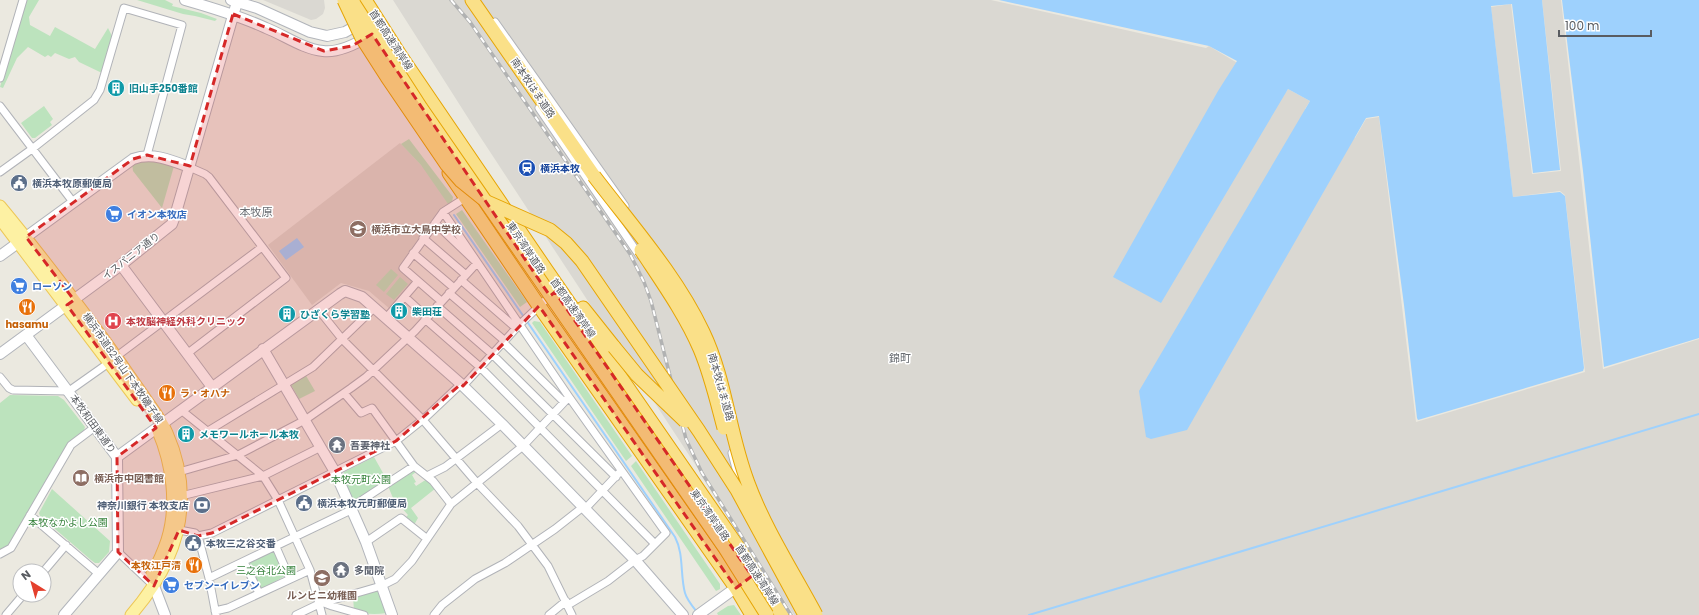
<svg xmlns="http://www.w3.org/2000/svg" width="1699" height="615" font-family="Poppins,'Noto Sans JP',sans-serif">
	<style>
		.industrial { fill: #dad8d2 }
		.education { fill: #dbd8ce }
		.green { fill: #bce3bd }
		.water { fill: #9ed1fd }
		.lines { fill: none; stroke-linecap: round; stroke-linejoin: round }
		.stream { stroke: #9ed1fd; stroke-width: 2 }
		.street-casing { stroke: #b1b3b8; stroke-width: 9 }
		.secondary-casing { stroke: #b2b5bb; stroke-width: 12 }
		.primary-casing { stroke: #edc757; stroke-width: 13 }
		.highway-casing { stroke: #e6a505; stroke-width: 15 }
		.street { stroke: #fff; stroke-width: 7 }
		.secondary { stroke: #fff; stroke-width: 10 }
		.primary { stroke: #fdf1a3; stroke-width: 11 }
		.highway { stroke: #fae088; stroke-width: 13 }
		.rail-casing { stroke: #b1b2b2; stroke-width: 3.5 }
		.rail { stroke: #fff; stroke-width: 2; stroke-dasharray: 6; stroke-linecap: butt }
		.highway-bridge-casing { stroke: #e6a505; stroke-width: 15; stroke-linecap: butt }
		.highway-bridge { stroke: #fae088; stroke-width: 13 }
		.marked { fill: #d62828; fill-opacity: 0.2; stroke: #d62828; stroke-width: 3; stroke-dasharray: 8 5; stroke-linejoin: round }
		.labels { text-anchor: middle; dominant-baseline: central; stroke-width: 3; stroke-linejoin: round; paint-order: stroke }
		.street-label { font-size: 10px; fill: #595c61; stroke: #fff }
		.culture-label { font-size: 10px; font-weight: bold; fill: #0d838f; stroke: #fff; text-anchor: start }
		.transit-label { font-size: 10px; font-weight: bold; fill: #164399; stroke: #fff; text-anchor: start }
		.service-label { font-size: 10px; font-weight: bold; fill: #4e5e75; stroke: #fff; text-anchor: start }
		.shop-label { font-size: 10px; font-weight: bold; fill: #366cbe; stroke: #fff; text-anchor: start }
		.education-label { font-size: 10px; font-weight: bold; fill: #785e54; stroke: #fff; text-anchor: start }
		.health-label { font-size: 10px; font-weight: bold; fill: #be3a42; stroke: #fff; text-anchor: start }
		.food-label { font-size: 10px; font-weight: bold; fill: #c56008; stroke: #fff }
		.worship-label { font-size: 10px; font-weight: bold; fill: #5b616d; stroke: #fff; text-anchor: start }
		.park-label { font-size: 10px; fill: #36823b; stroke: #fff }
		.neighbourhood-label { font-size: 11px; fill: #6a6e73; stroke: #fff }
	</style>
	<rect width="100%" height="100%" fill="#ebe9e0"/>
	<!-- industrial -->
	<path class="industrial" d="M263,0H324L325,8L323,14L316,19L311,20Z
		M393,0H991L1206,48L1209,46L1286,92L1288,89L1310,101L1305,109L1355,138L1366,119L1379,117L1416,422L1585,372L1565,195L1560,191L1513,197L1491,7L1511,4L1532,174L1561,171L1542,0H1561L1603,369L1699,339V615H794L477,132Z"/>
	<!-- education -->
	<path class="education" d="M400,143L427,171L449,205L400,268L415,282L390,309L369,291L341,283L312,305L268,245Z"/>
	<!-- green -->
	<path class="green" d="M26,0H39L29,17L30,25L50,36L55,27L95,49L108,28L112,36L102,73L79,62L75,57L69,59L55,53L51,57L48,55L45,57L28,47L17,58L3,88L0,87Z
		M137,0H165L173,4L172,6L201,13L217,19L215,21L195,16L183,14Z
		M44,106L53,119L50,122L52,125L35,138H32L21,123Z
		M409,139L453,197L452,202L448,204L421,165L401,144Z
		M149,159L174,166L162,208L133,171L132,163Z
		M462,210L527,302L520,307L456,214Z
		M391,269L398,275L384,292L376,285Z
		M400,277L408,284L394,300L386,294Z
		M534,321L540,322L632,456L626,461L532,323Z
		M305,374L315,391L299,399L290,383Z
		M10,395L58,396L64,400L85,427L84,430L71,441L8,546L0,551V403Z
		M374,457L387,480L353,501L342,476L344,472Z
		M636,461L720,584V589L716,591L631,466Z
		M414,470L416,472L412,475L416,482L414,483L416,486L427,479L436,488L411,508L418,518L414,525L405,518L408,515L393,498L388,486Z
		M52,489L110,541L109,552L99,563H95L91,560L40,516L39,513Z
		M273,550L285,576L260,590L248,563Z
		M377,589L386,613C375,615 365,614 354,611L353,596Z
		M734,605L741,615H718L717,613L728,606Z"/>
	<!-- water -->
	<path class="water" d="M999,0H1542L1560,170L1533,173L1512,4L1491,6L1513,197L1560,192L1565,196L1584,368L1583,371L1418,420L1417,418L1404,305L1379,116L1366,118L1187,430L1151,439L1146,437L1139,391L1310,101L1288,89L1161,303L1113,277L1218,91L1237,61L1209,46Z
		M1562,0H1699V338L1604,367L1583,171Z
		M297,238L304,247L286,260L279,251Z"/>
	<g class="lines">
		<!-- stream -->
		<path class="stream" d="M454,215L675,537C684,554 680,575 685,593C687,600 693,607 697,612
			M1029,615L1699,414"/>
		<defs>
			<path id="street" d="M495,22L625,206
				M0,78L23,0
				M0,106L73,202
				M539,108L639,255
				M0,172L32,149L94,100L100,90L124,8L182,25L147,155
				M443,212L569,397L666,533L643,556L635,560L608,581L568,605
				M423,238L466,275
				M413,253L454,288
				M461,280L516,328
				M449,293L505,341
				M405,297L427,317
				M441,301L403,268L443,212L465,198
				M437,306L492,354L616,477
				M318,309L342,339L423,420L477,483L518,526L548,566L572,615
				M386,318L418,281
				M425,319L480,367L655,544
				M503,342L564,402
				M188,353L286,278L209,177L205,174L189,167
				M117,356L262,247
				M0,377L9,388L13,390L69,391L110,362
				M463,386L519,325L552,294
				M344,393L361,413L372,408L414,466L433,481L451,504
				M181,410L263,476L278,500L310,570L322,615
				M208,431L313,367L374,308
				M732,453L739,480L746,494
				M179,472L238,455L305,420L351,388L366,377L415,331L477,263L435,223
				M427,476L445,467L502,424
				M181,496L263,476L321,447
				M350,508L414,466
				M585,509L618,474
				M30,515L99,574
				M174,529L195,533L198,536L209,578L216,615
				M198,536L212,533L396,441L426,417L461,384
				M366,542L401,518L426,538
				M276,547L290,579
				M118,552L154,586
				M0,554L11,548L71,445L95,427
				M244,562L259,593
				M44,571L66,545
				M209,578L351,510
				M324,603L332,606L364,615
				M215,611L228,608L310,570
				M6,615L23,595
				M296,615L319,604L381,586L395,579L412,561L451,504L523,446L569,397
				M434,615L442,605L475,579L505,563L555,529L583,507
				M549,615L566,601"/>
			<path id="secondary" d="M185,0C213,8 240,16 266,28C284,35 303,49 323,51C339,53 356,44 369,36
				M231,0L257,8L310,32L327,36L345,32L361,23
				M0,256L133,159C152,152 171,160 189,167
				M121,265L212,387
				M26,335L117,457L118,552L64,615
				M263,349L335,472L366,542L392,615
				M0,354L121,265L172,224L175,216L237,2
				M117,457L340,294L345,291L362,297L461,384L502,424L635,560L683,615
				M154,586L165,615
				M698,615L741,584"/>
			<path id="primary" d="M0,206C34,247 67,290 99,333C114,353 128,374 143,395C151,407 161,419 167,433C197,501 178,561 131,615
				M0,219L137,400
				M152,574C158,563 163,552 167,540C178,505 172,464 158,431"/>
			<path id="highway" d="M365,0L402,58L547,271L754,570L782,615
				M472,0L594,176
				M449,173L539,306L736,588L752,615
				M583,308L614,347"/>
		</defs>
		<!-- street casing -->
		<use href="#street" class="street-casing"/>
		<!-- secondary casing -->
		<use href="#secondary" class="secondary-casing"/>
		<!-- primary casing -->
		<use href="#primary" class="primary-casing"/>
		<!-- highway casing -->
		<use href="#highway" class="highway-casing"/>
		<!-- street -->
		<use href="#street" class="street"/>
		<!-- secondary -->
		<use href="#secondary" class="secondary"/>
		<!-- primary -->
		<use href="#primary" class="primary"/>
		<!-- highway -->
		<use href="#highway" class="highway"/>
		<defs>
			<path id="rail" d="M451,0L470,22L630,254L644,282L651,301L686,439L702,473L791,615"/>
		</defs>
		<!-- rail casing -->
		<use href="#rail" class="rail-casing"/>
		<!-- rail -->
		<use href="#rail" class="rail"/>
		<defs>
			<path id="highway-bridge" d="M344,0L362,38L387,77L447,165L461,181L487,202L550,230L566,243L582,261L699,431L737,490L805,615
				M354,4L421,108L725,548L767,615
				M594,176C632,226 676,275 703,332C726,380 729,434 748,483C765,529 793,572 816,615
				M641,250C662,282 685,314 700,349C711,375 717,402 724,428
				M614,347L637,375L685,421"/>
		</defs>
		<!-- highway-bridge casing -->
		<use href="#highway-bridge" class="highway-bridge-casing"/>
		<!-- highway-bridge -->
		<use href="#highway-bridge" class="highway-bridge"/>
	</g>
	<!-- marked area -->
	<path class="marked" d="M233,14L324,51L352,46L372,34L550,296L555,292L752,576L736,588L539,306L463,386L461,384L396,441L212,533L198,536L179,530L154,586L118,552L117,457L156,428L67,305L74,300L26,237L133,159L147,155L190,166Z"/>
	<!-- icons -->
	<defs>
		<symbol id="building-disc" viewBox="-11 -11 22 22"><circle r="9.5" fill="#0f9aa8" stroke="#fff"/><path d="M-4-6H4V6H1V3H-1V6H-4ZM-2.5-4.3h1.7v1.8h-1.7ZM.8-4.3h1.7v1.8H.8ZM-2.5-1h1.7V.8h-1.7ZM.8-1h1.7V.8H.8Z" fill="#fff"/></symbol>
		<symbol id="station-disc" viewBox="-11 -11 22 22"><circle r="9.5" fill="#1a4fb4" stroke="#fff"/><path d="M-3-6H3Q5-6 5-4V2Q5 4 3 4L4.5 6H3L1.5 4h-3L-3 6H-4.5L-3 4Q-5 4-5 2V-4Q-5-6-3-6ZM-3.5-4v3h7v-3ZM-3.5 1v1.5H-2V1ZM2 1v1.5H3.5V1Z" fill="#fff"/></symbol>
		<symbol id="civic-disc" viewBox="-11 -11 22 22"><circle r="9.5" fill="#5c6f8a" stroke="#fff"/><path d="M-.6-6.5H3V-4.5H.6V-3L4-1V1h2V6H-6V1h2V-1L-.6-3ZM-1.2 2.5V6h2.4V2.5Z" fill="#fff"/></symbol>
		<symbol id="supermarket-disc" viewBox="-11 -11 22 22"><circle r="9.5" fill="#3f7fe0" stroke="#fff"/><path d="M-6-5.5h2.5l.6 2H6L4.5 2H-2.5L-4.4-4H-6ZM-1.5 3.2a1.3 1.3 0 1 0 .1 0ZM3 3.2a1.3 1.3 0 1 0 .1 0Z" fill="#fff"/></symbol>
		<symbol id="school-disc" viewBox="-11 -11 22 22"><circle r="9.5" fill="#8d6e63" stroke="#fff"/><path d="M0-5L7-2L0 1L-7-2ZM-4 1L0 2.5L4 1V4Q0 6-4 4Z" fill="#fff"/></symbol>
		<symbol id="restaurant-disc" viewBox="-11 -11 22 22"><circle r="9.5" fill="#e8710a" stroke="#fff"/><path d="M-5-6h1v4h1v-4h1v4h1v-4h1v5L-1.5 .5V6h-2V.5L-5-1ZM5-6V6H3V1.5H1.5Q1.5-4 5-6Z" fill="#fff"/></symbol>
		<symbol id="hospital-disc" viewBox="-11 -11 22 22"><circle r="9.5" fill="#e0444e" stroke="#fff"/><path d="M-5-5h3v3.5h4V-5h3V5h-3V1.5h-4V5h-3Z" fill="#fff"/></symbol>
		<symbol id="temple-disc" viewBox="-11 -11 22 22"><circle r="9.5" fill="#6b7280" stroke="#fff"/><path d="M0-6L5-2H3V0L6.5 2.5H4V6H1.5V3h-3V6H-4V2.5H-6.5L-3 0V-2H-5Z" fill="#fff"/></symbol>
		<symbol id="library-disc" viewBox="-11 -11 22 22"><circle r="9.5" fill="#8d6e63" stroke="#fff"/><path d="M-6-4Q-3-5.5-.7-3.5V5Q-3 3-6 4ZM6-4Q3-5.5 .7-3.5V5Q3 3 6 4Z" fill="#fff"/></symbol>
		<symbol id="bank-disc" viewBox="-11 -11 22 22"><circle r="9.5" fill="#5c6f8a" stroke="#fff"/><path d="M-6-4H6V4H-6ZM0-2.3a2.3 2.3 0 1 0 0 4.6a2.3 2.3 0 1 0 0-4.6Z" fill="#fff"/></symbol>
	</defs>
	<g fill-rule="evenodd">
		<use href="#building-disc" x="106" y="78" width="20" height="20"/>
		<use href="#station-disc" x="517" y="158" width="20" height="20"/>
		<use href="#civic-disc" x="9" y="173" width="20" height="20"/>
		<use href="#supermarket-disc" x="104" y="204" width="20" height="20"/>
		<use href="#school-disc" x="348" y="219" width="20" height="20"/>
		<use href="#supermarket-disc" x="9" y="276" width="20" height="20"/>
		<use href="#restaurant-disc" x="17" y="297" width="20" height="20"/>
		<use href="#building-disc" x="389" y="301" width="20" height="20"/>
		<use href="#building-disc" x="277" y="304" width="20" height="20"/>
		<use href="#hospital-disc" x="103" y="311" width="20" height="20"/>
		<use href="#restaurant-disc" x="157" y="383" width="20" height="20"/>
		<use href="#building-disc" x="176" y="424" width="20" height="20"/>
		<use href="#temple-disc" x="327" y="435" width="20" height="20"/>
		<use href="#library-disc" x="71" y="468" width="20" height="20"/>
		<use href="#civic-disc" x="294" y="493" width="20" height="20"/>
		<use href="#bank-disc" x="192" y="495" width="20" height="20"/>
		<use href="#civic-disc" x="183" y="533" width="20" height="20"/>
		<use href="#restaurant-disc" x="184" y="555" width="20" height="20"/>
		<use href="#temple-disc" x="331" y="560" width="20" height="20"/>
		<use href="#school-disc" x="312" y="568" width="20" height="20"/>
		<use href="#supermarket-disc" x="161" y="575" width="20" height="20"/>
	</g>
	<g class="labels">
		<!-- street labels -->
		<g class="street-label">
			<text transform="translate(391 40) rotate(57)">首都高速湾岸線</text>
			<text transform="translate(533 88) rotate(56)">南本牧はま道路</text>
			<text transform="translate(526 248) rotate(56)">東京湾岸道路</text>
			<text transform="translate(131 256) rotate(-38)">イスパニア通り</text>
			<text transform="translate(573 308) rotate(55)">首都高速湾岸線</text>
			<text transform="translate(123 368) rotate(55)">横浜市道82号山下本牧磯子線</text>
			<text transform="translate(721 387) rotate(74)">南本牧はま道路</text>
			<text transform="translate(93 424) rotate(54)">本牧和田東通り</text>
			<text transform="translate(710 515) rotate(55)">東京湾岸道路</text>
			<text transform="translate(757 575) rotate(57)">首都高速湾岸線</text>
		</g>
		<!-- culture labels -->
		<g class="culture-label">
			<text x="129" y="88">旧山手250番館</text>
			<text x="412" y="311">柴田荘</text>
			<text x="300" y="314">ひざくら学習塾</text>
			<text x="199" y="434">メモワールホール本牧</text>
		</g>
		<!-- transit labels -->
		<g class="transit-label">
			<text x="540" y="168">横浜本牧</text>
		</g>
		<!-- service labels -->
		<g class="service-label">
			<text x="32" y="183">横浜本牧原郵便局</text>
			<text x="317" y="503">横浜本牧元町郵便局</text>
			<text x="189" y="505" text-anchor="end">神奈川銀行 本牧支店</text>
			<text x="206" y="543">本牧三之谷交番</text>
		</g>
		<!-- shop labels -->
		<g class="shop-label">
			<text x="127" y="214">イオン本牧店</text>
			<text x="32" y="286">ローソン</text>
			<text x="184" y="585">セブン-イレブン</text>
		</g>
		<!-- education labels -->
		<g class="education-label">
			<text x="371" y="229">横浜市立大鳥中学校</text>
			<text x="94" y="478">横浜市中図書館</text>
			<text x="322" y="595" text-anchor="middle">ルンビニ幼稚園</text>
		</g>
		<!-- health labels -->
		<g class="health-label">
			<text x="126" y="321">本牧脳神経外科クリニック</text>
		</g>
		<!-- food labels -->
		<g class="food-label">
			<text x="27" y="324">hasamu</text>
			<text x="180" y="393" text-anchor="start">ラ・オハナ</text>
			<text x="181" y="565" text-anchor="end">本牧江戸清</text>
		</g>
		<!-- worship labels -->
		<g class="worship-label">
			<text x="350" y="445">吾妻神社</text>
			<text x="354" y="570">多聞院</text>
		</g>
		<!-- park labels -->
		<g class="park-label">
			<text x="361" y="479">本牧元町公園</text>
			<text x="68" y="522">本牧なかよし公園</text>
			<text x="266" y="570">三之谷北公園</text>
		</g>
		<!-- neighbourhood labels -->
		<g class="neighbourhood-label">
			<text x="256" y="212">本牧原</text>
			<text x="900" y="358">錦町</text>
		</g>
	</g>
	<!-- north arrow -->
	<g transform="translate(32 583) rotate(323)"><circle r="19" fill="#ffffff" stroke="#bdbec0"/>
	<path d="M0-3L7 15L0 10L-7 15Z" fill="#e4402d"/>
	<text y="-6" font-size="11" font-weight="bold" text-anchor="middle" fill="#595c61">N</text>
	</g>
	<!-- scale -->
	<path d="M1559 30v6h92v-6" fill="none" stroke="#595c61" stroke-width="2"/>
	<text x="1565" y="30" font-size="12" fill="#595c61" stroke="#ffffff" stroke-width="3" paint-order="stroke">100 m</text>
</svg>
